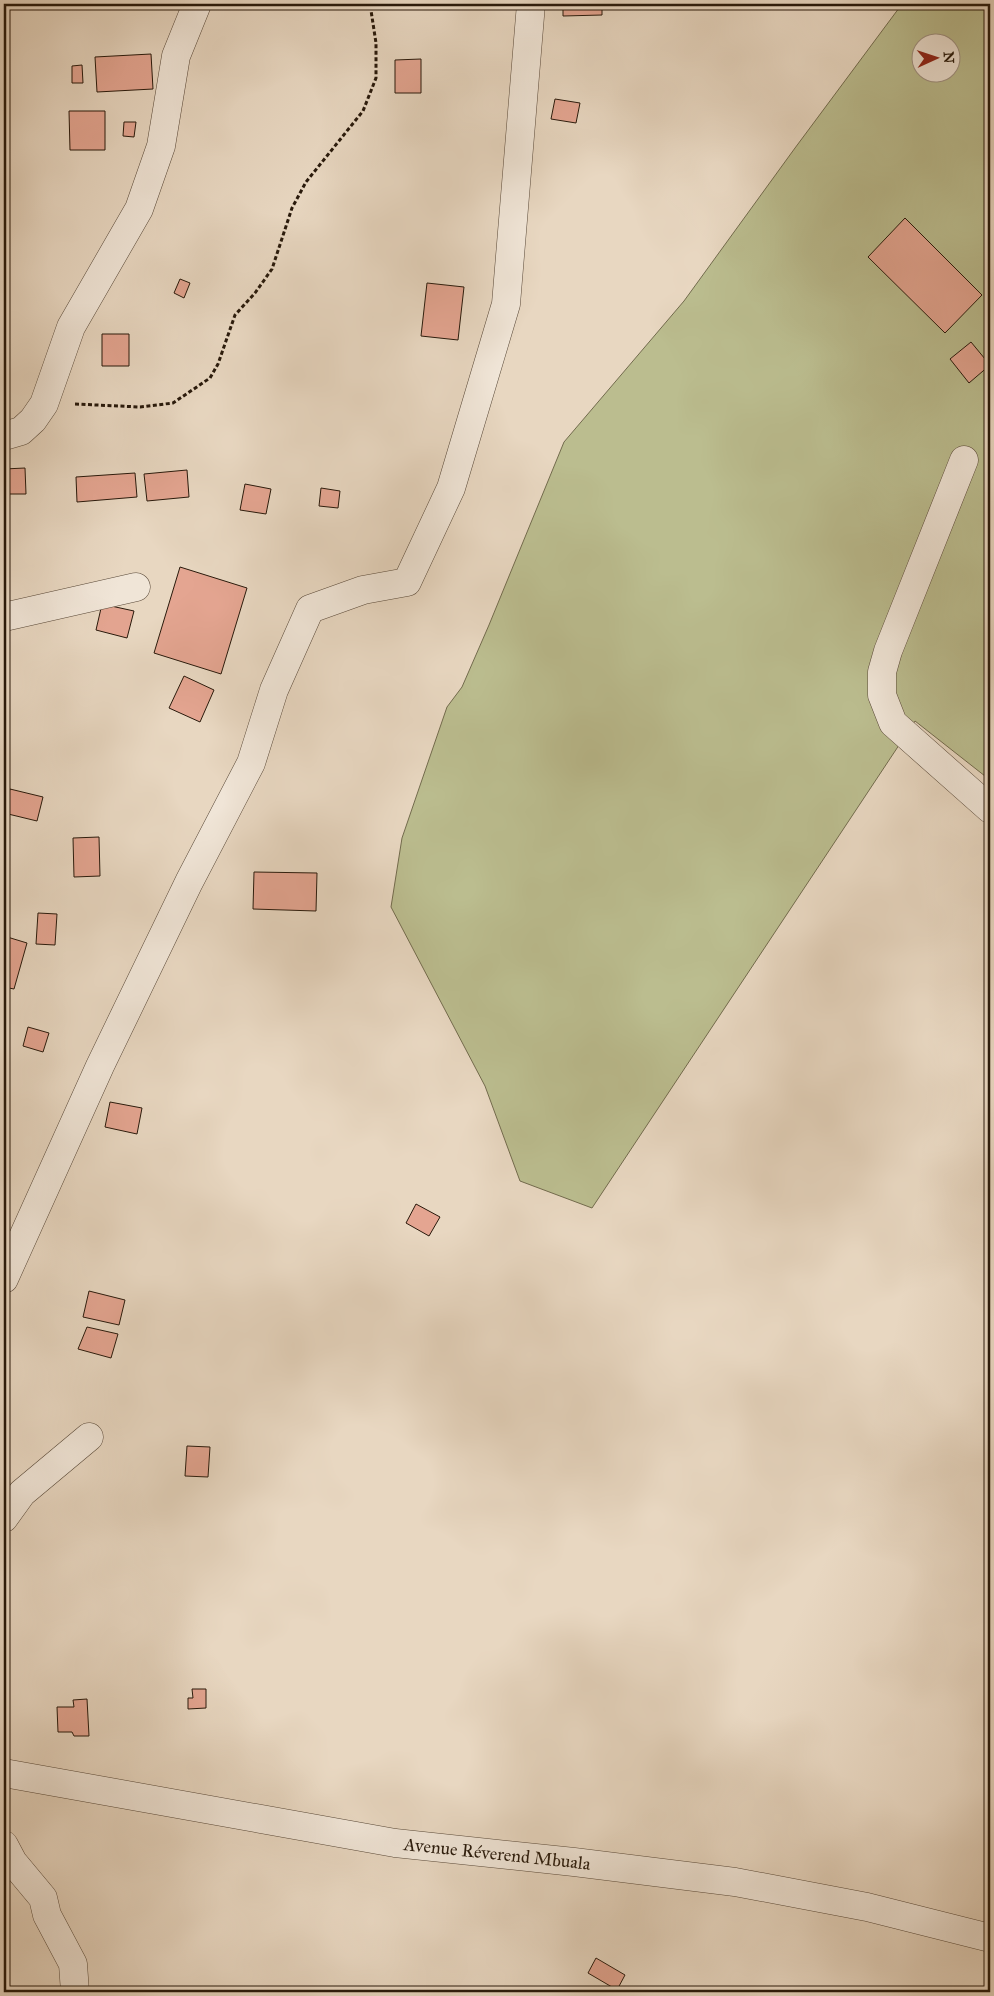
<svg xmlns="http://www.w3.org/2000/svg" width="994" height="1996" font-family="'IM FELL Great Primer',serif">
	<style>
		.green { fill: #bbbd8f; stroke: #726b4d; fill-rule: evenodd }
		.building { fill: #e4a591; stroke: #28190b }
		.lines { fill: none; stroke-linecap: round; stroke-linejoin: round }
		.minor-casing { stroke: #584838; stroke-width: 29 }
		.path { stroke: #28190b; stroke-width: 3; stroke-dasharray: 4 2.5; stroke-linecap: butt }
		.minor { stroke: #f0e5d7; stroke-width: 28 }
		.labels { text-anchor: middle; dominant-baseline: central; stroke-width: 4; stroke-linejoin: round; paint-order: stroke }
		.street-label { font-size: 18px; fill: #28190b; stroke: #f0e5d7 }
	</style>
	<rect width="100%" height="100%" fill="#e8d7c1"/>
	<filter id="stains"><feTurbulence type="fractalNoise" baseFrequency=".004" numOctaves="4"/><feColorMatrix values="0 0 0 0 .2 0 0 0 0 .09 0 0 0 0 .02 0 0 0 .5 -.17"/></filter>
	<radialGradient id="worn" r=".72"><stop offset=".6" stop-color="#630" stop-opacity="0"/><stop offset="1" stop-color="#630" stop-opacity=".3"/></radialGradient>
	<!-- green -->
	<path class="green" d="M902,4H990V780L915,721L592,1208L520,1181L485,1086L391,907L402,838L447,707L462,687L489,625L564,442L684,301L795,148ZM922,42H952V72H922Z"/>
	<!-- building -->
	<path class="building" d="M563,4H602V15L563,16Z
		M151,54L153,89L97,92L95,57Z
		M421,59V93H395V60Z
		M82,65L83,83H72V66Z
		M555,99L580,103L576,123L551,119Z
		M69,111H105V150H70Z
		M124,122H136L134,137L123,136Z
		M905,218L982,295L945,333L868,257Z
		M180,279L190,283L184,298L174,293Z
		M427,283L464,287L458,340L421,336Z
		M102,334H129V366H102Z
		M971,342L990,365L969,383L950,359Z
		M25,468L26,494H4V469Z
		M187,470L189,497L147,501L144,474Z
		M135,473L137,497L77,502L76,477Z
		M245,484L271,489L266,514L240,510Z
		M321,488L340,491L338,508L319,506Z
		M180,567L247,588L221,674L154,653Z
		M102,604L134,611L127,638L96,630Z
		M184,676L214,690L200,722L169,708Z
		M10,789L43,797L37,821L4,813Z
		M99,837L100,876L74,877L73,838Z
		M254,872L317,873L316,911L253,909Z
		M38,913L57,914L55,945L36,944Z
		M4,936L27,943L14,989L4,987Z
		M28,1027L49,1033L43,1052L23,1046Z
		M110,1102L142,1108L137,1134L105,1127Z
		M416,1204L440,1217L429,1236L406,1223Z
		M89,1291L125,1300L119,1325L83,1317Z
		M87,1327L118,1334L111,1358L78,1349Z
		M187,1446L210,1447L208,1477L185,1476Z
		M192,1689H206V1708L188,1709V1698H193Z
		M87,1699L89,1736H74L72,1732H58L57,1707H74L73,1700Z
		M596,1958L625,1975L617,1990L588,1973Z"/>
	<g class="lines">
		<defs>
			<g id="minor">
				<path d="M4,436L21,431L33,420L44,404L71,327L139,209L161,146L176,56L197,4"/>
				<path d="M964,460L888,651L882,672V695L893,723L990,809"/>
				<path d="M4,617L136,587"/>
				<path d="M4,1279L100,1066L189,882L251,763L274,690L310,609L363,590L407,582L451,488L506,304L531,4"/>
				<path d="M4,1518L22,1493L89,1437"/>
				<path id="s1" d="M4,1773L395,1843L574,1862L735,1882L867,1907L990,1938"/>
				<path d="M4,1845L13,1862L43,1898L47,1915L73,1964L75,1992"/>
			</g>
		</defs>
		<!-- minor casing -->
		<use href="#minor" class="minor-casing"/>
		<!-- path -->
		<path class="path" d="M75,404L140,407L173,403L210,378L218,364L235,315L255,293L272,269L292,208L306,182L363,111L376,78V43L370,4"/>
		<!-- minor -->
		<use href="#minor" class="minor"/>
	</g>
	<g class="labels">
		<!-- street labels -->
		<g class="street-label">
			<text stroke="none"><textPath href="#s1" startOffset="500">Avenue Réverend Mbuala</textPath></text>
		</g>
	</g>
	<!-- margin -->
	<rect width="994" height="1996" fill="none" stroke="#e8d7c1" stroke-width="20"/>
	<rect x="5" y="5" width="984" height="1986" fill="none" stroke="#28190b" stroke-width="2.5"/>
	<rect x="10" y="10" width="974" height="1976" fill="none" stroke="#28190b"/>
	<!-- north arrow -->
	<g transform="translate(936 58) rotate(87)"><circle r="24" fill="#f0e5d7" stroke="#a09385"/>
	<path d="M0-4L9 19L0 12L-9 19Z" fill="#8f2418"/>
	<text y="-8" font-size="14" font-weight="bold" text-anchor="middle" fill="#28190b">N</text>
	</g>
	<rect width="100%" height="100%" filter="url(#stains)"/>
	<rect width="100%" height="100%" fill="url(#worn)"/>
</svg>
